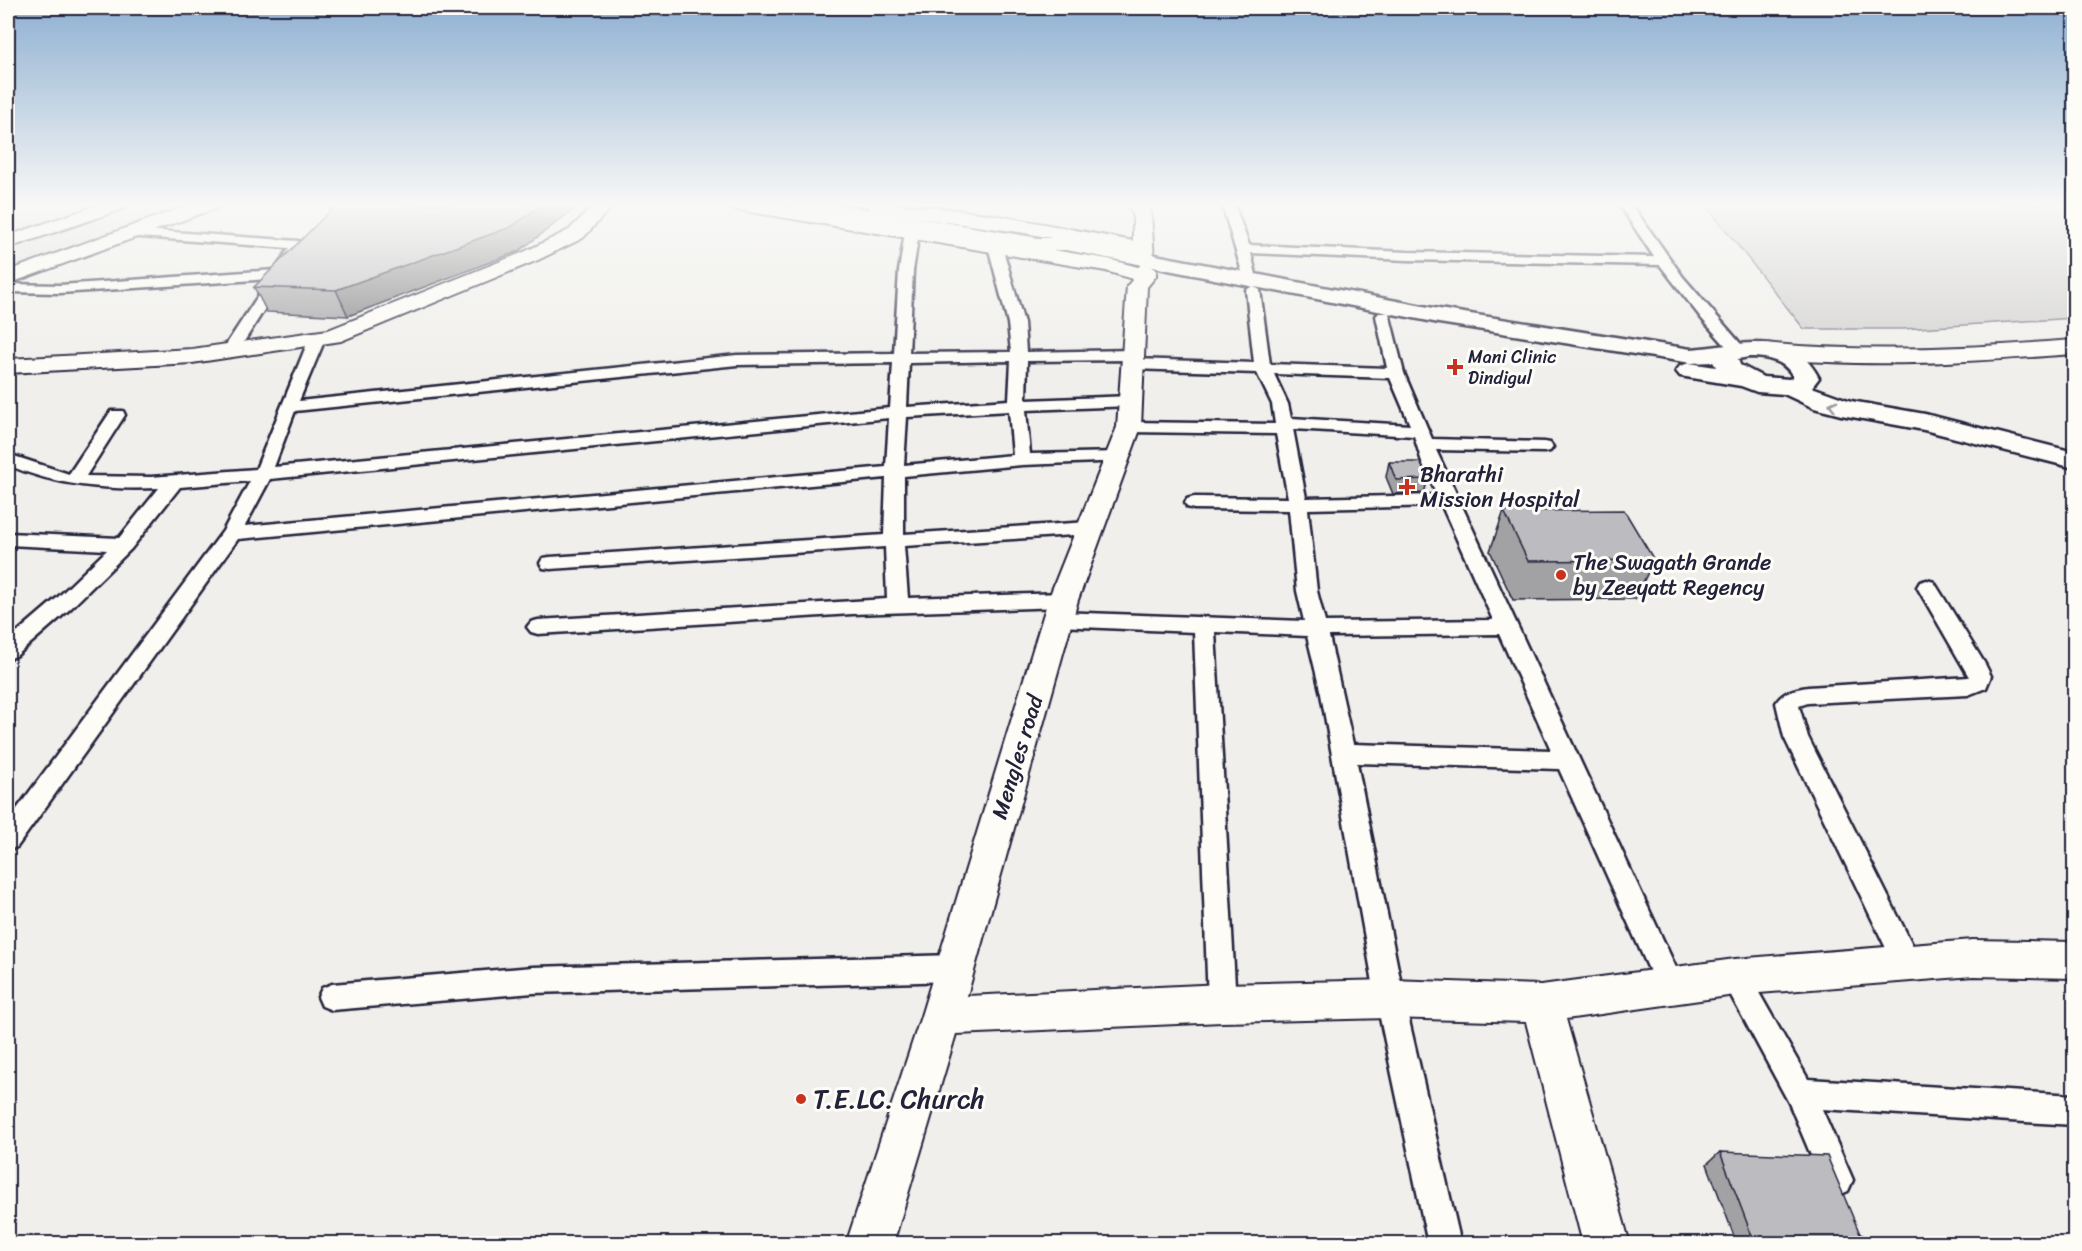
<svg xmlns="http://www.w3.org/2000/svg" width="2082" height="1251" font-family="Sriracha,sans-serif">
	<style>
		.built { fill: #e0e0df }
		.green { fill: #d2d1d1; stroke: #7a7a86; stroke-width: 1.5 }
		.lines { fill: none; stroke-linecap: round; stroke-linejoin: round }
		.street-casing { stroke: #22223b; stroke-width: 5 }
		.secondary-casing { stroke: #22223b; stroke-width: 4 }
		.highway-casing { stroke: #22223b; stroke-width: 5 }
		.street { fill: #fdfcf7; fill-rule: evenodd }
		.secondary { fill: #fdfcf7; fill-rule: evenodd }
		.highway { fill: #fdfcf7; fill-rule: evenodd }
		.wall { fill: #a2a2a5; stroke: #22223b; stroke-width: 1.5 }
		.shaded-wall { fill: #848486; stroke: #22223b; stroke-width: 1.5 }
		.building { fill: #bcbcc0; stroke: #22223b; stroke-width: 1.5 }
		.oneway { stroke: #9a9aa2 }
		.poi-dot { fill: #c8321e; stroke: #fdfcf7; stroke-width: 2 }
		.labels { text-anchor: middle; dominant-baseline: central; stroke-width: 6; stroke-linejoin: round; paint-order: stroke }
		.far-poi-label { font-size: 18px; fill: #22223b; stroke: #fdfcf7; text-anchor: start }
		.poi-label { font-size: 22px; fill: #22223b; stroke: #fdfcf7; text-anchor: start }
		.street-label { font-size: 22px; fill: #22223b; stroke: #fdfcf7 }
		.near-poi-label { font-size: 27px; fill: #22223b; stroke: #fdfcf7; text-anchor: start }
	</style>
	<rect width="100%" height="100%" fill="#f0efec"/>
	<filter id="ink" filterUnits="userSpaceOnUse"><feTurbulence type="fractalNoise" baseFrequency=".0167" numOctaves="2"/><feDisplacementMap in="SourceGraphic" scale="12" xChannelSelector="R" yChannelSelector="G"/><feConvolveMatrix kernelMatrix="1 2 1 2 8 2 1 2 1" color-interpolation-filters="sRGB"/></filter>
	<g filter="url(#ink)">
		<!-- built -->
		<path class="built" d="M8,204H196L8,269Z"/>
		<!-- green -->
		<path class="green" d="M1705,204H2074V318L1903,329H1804Z"/>
		<g class="lines">
			<defs>
				<path id="street" d="M1222,204H1234L1249,245L1407,252L1654,257L1619,204H1631L1683,277L1746,350L1738,355L1732,353L1702,319L1660,265L1407,260L1251,253L1257,279L1255,282H1245Z
					M912,228L919,232L913,271L909,353L1011,352L1008,323L988,246L995,242L1002,246L1024,323L1026,352L1133,350L1141,355L1135,359L1254,363L1246,290L1253,286L1260,290L1270,364L1387,368L1376,316L1379,313H1389L1404,373L1432,439L1544,442L1550,443L1553,447L1550,451L1544,452L1436,450L1684,985L1680,994L1670,998L1660,994L1559,769L1357,763L1404,999L1461,1244H1428L1376,999L1321,694L1307,636L1215,632L1236,1003L1232,1012L1222,1016L1212,1012L1208,1003L1194,632L1058,626L1051,624L1048,619L1051,614L1058,612L1304,621L1297,591L1289,510L1194,509L1187,507L1185,503L1187,499L1194,497L1288,498L1276,434L1129,432L1123,431L1120,427L1123,423L1129,422L1275,424L1272,404L1257,373L1131,369L1123,364L1129,360L1027,361L1026,400L1131,396L1139,401L1131,406L1026,410L1030,454L1119,452L1125,453L1128,457L1125,461L1022,465L904,476V534L1089,522L1096,524L1099,528L1096,532L1089,534L904,546L908,598L1063,593L1070,595L1073,600L1070,605L1063,607L852,614L538,634L531,632L527,627L531,622L538,620L887,599L885,547L550,569L543,568L540,563L543,558L550,557L884,535L886,478L238,539L17,847L8,850V821L223,531L250,481L180,487L131,549L71,608L16,656L8,659V640L57,598L107,550L8,545V533L119,538L159,488C106,490 57,486 8,465V454L69,474L111,411H123L125,415L86,476L151,477L256,469L309,339L317,334L325,339L299,401L737,355L894,353L899,271L905,232ZM1011,361L1009,400L907,407L909,363ZM893,363L890,408L274,467L295,411L737,365ZM1274,374L1390,378L1410,425L1291,418L1288,404ZM1009,411L1013,455L904,465L907,417ZM889,418L886,467L245,526L270,479ZM1293,429L1414,436L1422,462L1437,495L1306,498ZM1442,506L1493,620L1325,622L1317,591L1308,509ZM1499,634L1551,750L1353,744L1329,636Z
					M131,229L298,241L305,245L238,351L230,356L222,351L269,279L60,293L8,292V284L60,285L275,270L289,248L126,236L124,233Z
					M1927,580L1934,582L1985,664L1991,676L1986,688L1968,695L1808,703L1799,706L1808,737L1922,964L1918,973L1908,976L1898,973L1784,737L1776,703C1783,691 1795,689 1808,687L1969,677L1917,587L1920,582Z
					M954,955L964,959L968,968L964,977L954,981L533,993L332,1010L322,1006L318,997L322,988L332,984L533,967Z
					M1735,964L1745,968L1808,1079L2074,1095V1125L1822,1109L1853,1180L1848,1191L1837,1196L1826,1191L1789,1103L1721,977L1725,968Z"/>
				<path id="secondary" d="M101,204H128L126,208L8,248V236Z
					M192,204H218L216,208L8,284V271Z
					M595,204H614L583,238L538,260L341,341L192,363L8,373V359L192,349L328,330L524,252L569,230Z
					M729,204H771L1108,259L1138,267L1141,265L1134,260V253L1019,232L877,212L870,210L868,206L869,204C957,204 1047,225 1133,241V214L1128,204H1146L1151,214L1154,260L1149,265L1156,270V276L1147,287L1141,427L1078,600L967,996L1222,984L1390,980L1541,985L1735,959L1973,940L2074,942V978L1973,976L1735,995L1566,1019L1630,1244H1583L1526,1022L1390,1018L1222,1022L956,1034L893,1244H846L921,1016L1048,600L1117,427L1127,286L1133,279L1106,271L738,210L731,208Z
					M2074,340V354C1992,360 1910,366 1828,362C1804,361 1778,361 1755,355L1752,350L1755,345L1763,343C1867,353 1970,348 2074,340Z"/>
				<path id="highway" d="M791,204H836L1038,238H1066L1439,309L1691,349C1737,346 1793,327 1819,378L1812,387L1851,401L1925,414L2074,452V468L1924,430L1841,415L1814,408L1784,394L1757,392L1741,386L1680,376L1676,371L1680,366L1689,363L1716,367L1713,362L1691,363L1439,323L1066,250H1038L1011,246L801,210L794,208ZM1749,357C1766,357 1785,360 1793,377L1789,379L1763,377L1740,365L1738,359Z"/>
			</defs>
			<!-- street casing -->
			<use href="#street" class="street-casing"/>
			<!-- secondary casing -->
			<use href="#secondary" class="secondary-casing"/>
			<!-- highway casing -->
			<use href="#highway" class="highway-casing"/>
			<!-- street -->
			<use href="#street" class="street"/>
			<!-- secondary -->
			<use href="#secondary" class="secondary"/>
			<!-- highway -->
			<use href="#highway" class="highway"/>
		</g>
		<!-- wall -->
		<path class="wall" d="M519,251L348,316L267,312L254,287Z
			M1389,462L1428,479L1424,493L1393,494L1386,477Z
			M1504,511L1654,560L1635,599L1513,600L1490,551Z
			M1720,1152L1860,1234L1869,1244H1737L1707,1164Z"/>
		<!-- shaded-wall -->
		<path class="shaded-wall" d="M543,204H581L519,251L348,316L336,290Z"/>
		<!-- building -->
		<path class="building" d="M339,204H543L511,227L336,290L254,287L334,207Z
			M1389,462H1420L1428,479L1396,480Z
			M1624,510L1654,560L1528,561L1504,511Z
			M1720,1152L1827,1156L1860,1234L1865,1236L1869,1244H1755Z"/>
		<!-- one-way arrows -->
		<defs><path id="oneway-chevron" d="M-2-3.5L2.5 0L-2 3.5" fill="none" stroke-width="1.6" stroke-linecap="round" stroke-linejoin="round" transform="scale(1.5)"/></defs>
		<use class="oneway" href="#oneway-chevron" transform="translate(1833 405) rotate(-166)"/>
	</g>
	<!-- sky -->
	<linearGradient id="sky" x2="0" y2="1"><stop stop-color="#8fb0d2"/><stop offset="0.54" stop-color="#f8f8f6"/><stop offset="1" stop-color="#f8f8f6" stop-opacity="0"/></linearGradient>
	<rect width="2082" height="379" fill="url(#sky)"/>
	<!-- markers -->
	<g class="poi-dot">
		<path d="M1452 358h6v6h6v6h-6v6h-6v-6h-6v-6h6z"/>
		<path d="M1404 478h6v6h6v6h-6v6h-6v-6h-6v-6h6z"/>
		<circle cx="1561" cy="575" r="6"/>
		<circle cx="801" cy="1099" r="6"/>
	</g>
	<g class="labels">
		<!-- far-poi labels -->
		<g class="far-poi-label">
			<text x="1468" y="357">Mani Clinic<tspan x="1468" dy="21">Dindigul</tspan></text>
		</g>
		<!-- poi labels -->
		<g class="poi-label">
			<text x="1420" y="474">Bharathi<tspan x="1420" dy="25">Mission Hospital</tspan></text>
			<text x="1573" y="562">The Swagath Grande<tspan x="1573" dy="25">by Zeeyatt Regency</tspan></text>
		</g>
		<!-- street labels -->
		<g class="street-label">
			<text transform="translate(1017 757) rotate(-73)">Mengles road</text>
		</g>
		<!-- near-poi labels -->
		<g class="near-poi-label">
			<text x="813" y="1099">T.E.LC. Church</text>
		</g>
	</g>
	<!-- margin -->
	<rect width="2082" height="1251" fill="none" stroke="#fdfcf7" stroke-width="30"/>
	<rect x="15" y="15" width="2052" height="1221" fill="none" stroke="#22223b" stroke-width="2" filter="url(#ink)"/>
</svg>
